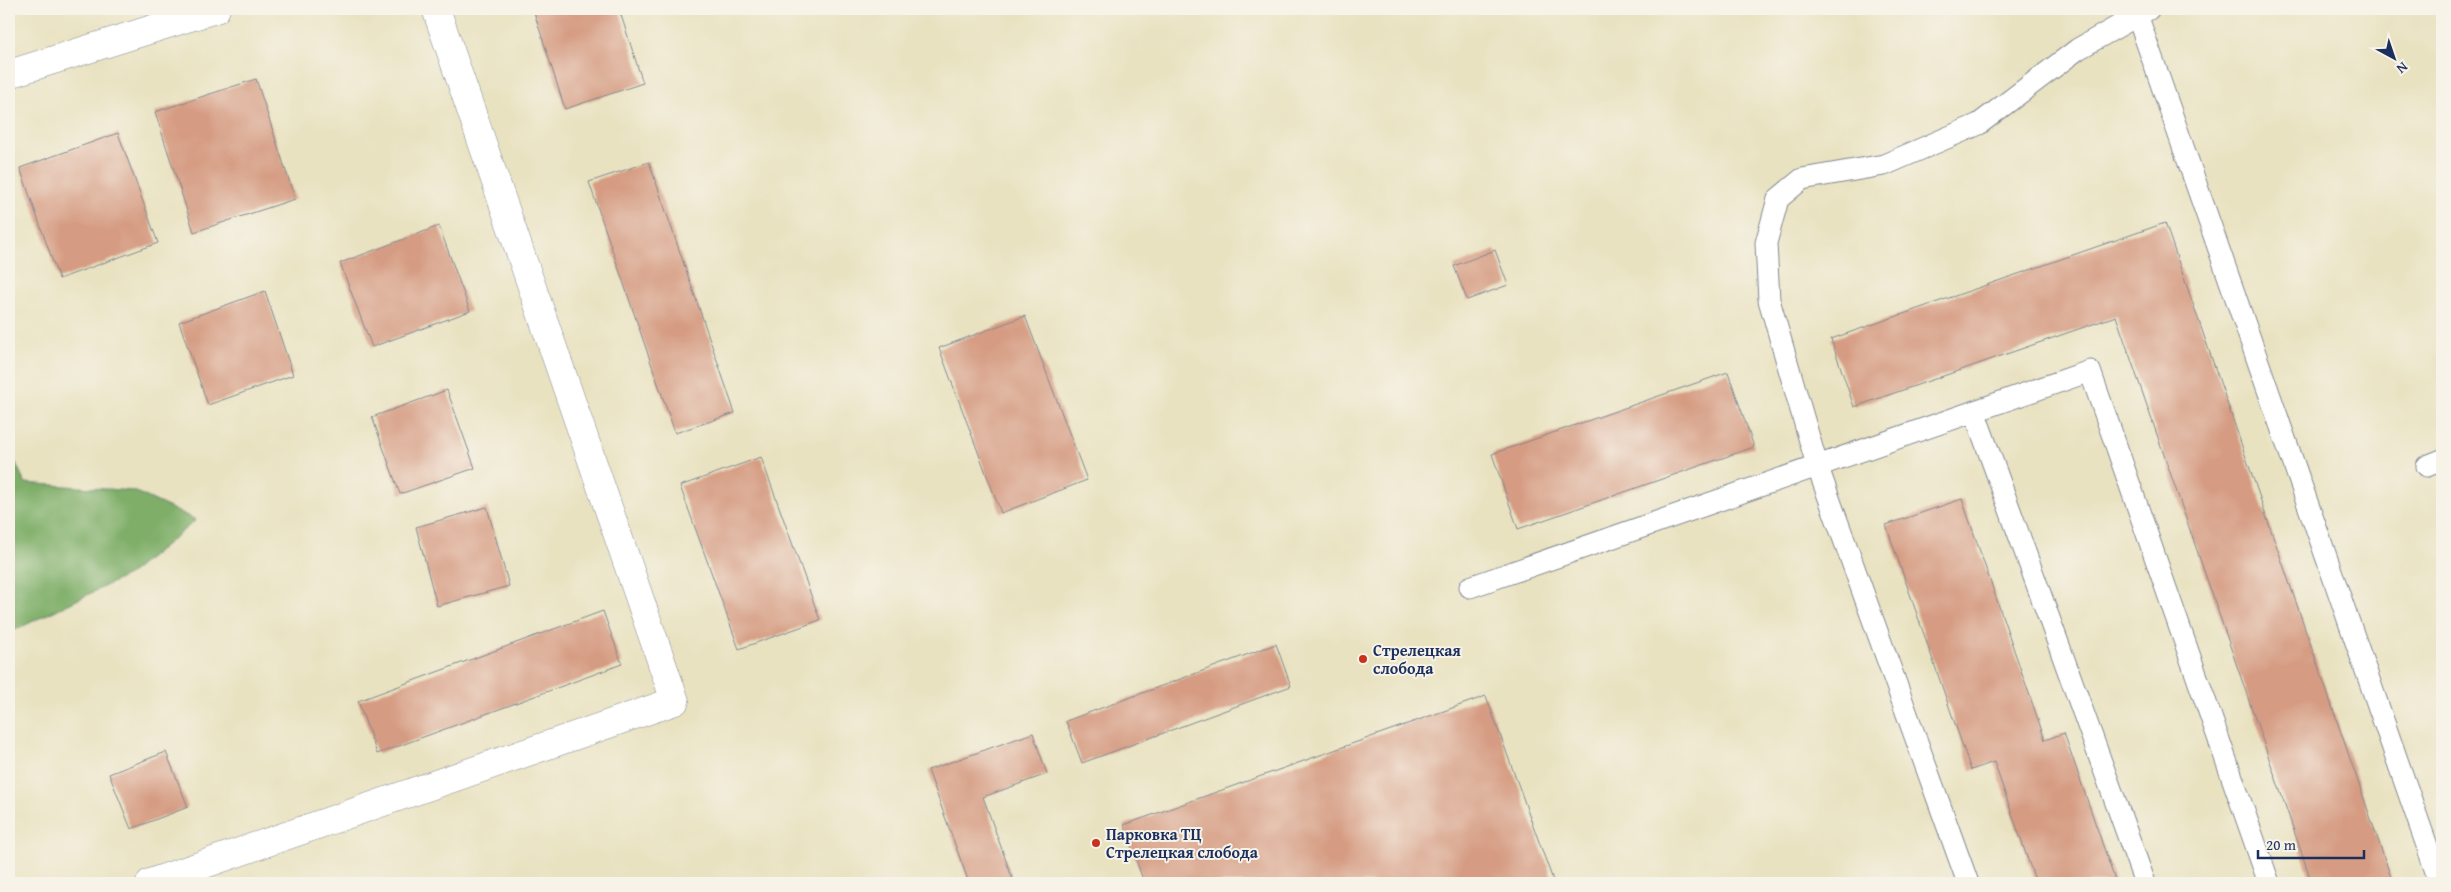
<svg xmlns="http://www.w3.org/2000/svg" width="2451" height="892" font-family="'Gentium Book Plus',serif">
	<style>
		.forest { fill: #7eae68; stroke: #4c6e63 }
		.building { fill: #d69c83 }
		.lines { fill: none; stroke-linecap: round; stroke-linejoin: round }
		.service-casing { stroke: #828890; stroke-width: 23 }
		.minor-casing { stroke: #828890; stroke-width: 29 }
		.service { stroke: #fff; stroke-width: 21 }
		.minor { stroke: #fff; stroke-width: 28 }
		.poi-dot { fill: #c8321e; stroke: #f7f3e8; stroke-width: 2 }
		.labels { text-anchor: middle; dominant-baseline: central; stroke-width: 4; stroke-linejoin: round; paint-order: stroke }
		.poi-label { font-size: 16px; font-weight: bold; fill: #1b2f5e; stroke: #f7f3e8; text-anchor: start }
	</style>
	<rect width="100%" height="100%" fill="#f7f3e8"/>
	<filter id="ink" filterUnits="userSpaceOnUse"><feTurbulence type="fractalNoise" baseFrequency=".02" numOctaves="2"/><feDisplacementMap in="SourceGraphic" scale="10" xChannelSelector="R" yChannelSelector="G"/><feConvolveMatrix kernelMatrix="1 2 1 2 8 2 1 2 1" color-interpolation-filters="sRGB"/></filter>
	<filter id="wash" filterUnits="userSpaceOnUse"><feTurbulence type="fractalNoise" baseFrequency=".0096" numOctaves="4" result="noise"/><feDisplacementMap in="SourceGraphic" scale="20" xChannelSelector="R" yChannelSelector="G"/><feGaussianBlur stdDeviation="1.12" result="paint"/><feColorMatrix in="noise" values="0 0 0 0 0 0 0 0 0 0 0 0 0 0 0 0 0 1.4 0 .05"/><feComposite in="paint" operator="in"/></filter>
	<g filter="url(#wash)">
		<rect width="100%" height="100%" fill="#e9e2c1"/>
		<!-- forest -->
		<path class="forest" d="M9,448L25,483L134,491L196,520L130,574L9,633Z"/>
		<g id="blocks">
			<!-- building -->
			<path class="building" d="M533,9H619L643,83L565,109Z
				M256,79L295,199L194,232L155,112Z
				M118,133L158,243L59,279L20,168Z
				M649,162L735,413L675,433L589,182Z
				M2165,223L2393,883H2312L2116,316L1854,407L1831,339Z
				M439,226L470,311L372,347L340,263Z
				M1495,250L1508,285L1467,300L1454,266Z
				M265,291L293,375L208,405L179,322Z
				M1025,316L1087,480L1001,513L939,348Z
				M1728,372L1754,447L1518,529L1492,454Z
				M447,390L475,468L400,494L372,417Z
				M761,457L820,620L739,649L680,486Z
				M1962,499L2045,740L2064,733L2116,883H2036L1994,762L1971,770L1886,525Z
				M487,507L509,586L437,606L416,527Z
				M603,611L622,664L377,754L358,701Z
				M1276,644L1291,686L1082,763L1066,721Z
				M1486,696L1554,883H1144L1124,825Z
				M1033,733L1047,774L983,797L1014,883H969L928,770Z
				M166,752L188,807L131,829L109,774Z"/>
		</g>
	</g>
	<g filter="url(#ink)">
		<use href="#blocks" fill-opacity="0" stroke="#828890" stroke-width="1"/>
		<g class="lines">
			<defs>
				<path id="service" d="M2135,9L2440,883
					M1974,411L2145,883
					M2427,466L2442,460
					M1470,587L2090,371L2269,883
					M1968,883L1817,465L1769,300L1766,243L1778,199L1802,179L1884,165L1979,124L2078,49L2149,9"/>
				<path id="minor" d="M9,74L216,9
					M150,883L675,701L436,9"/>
			</defs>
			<!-- service casing -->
			<use href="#service" class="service-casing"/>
			<!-- minor casing -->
			<use href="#minor" class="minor-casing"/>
			<!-- service -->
			<use href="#service" class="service"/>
			<!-- minor -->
			<use href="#minor" class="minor"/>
		</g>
	</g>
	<!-- markers -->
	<g class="poi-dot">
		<circle cx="1363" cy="659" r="5"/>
		<circle cx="1096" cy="843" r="5"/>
	</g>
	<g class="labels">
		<!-- poi labels -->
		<g class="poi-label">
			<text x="1373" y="650">Стрелецкая<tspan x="1373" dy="18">слобода</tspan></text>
			<text x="1106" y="834">Парковка ТЦ<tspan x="1106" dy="18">Стрелецкая слобода</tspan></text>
		</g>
	</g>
	<!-- margin -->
	<rect width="2451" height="892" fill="none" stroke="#f7f3e8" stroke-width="30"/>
	<!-- north arrow -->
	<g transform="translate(2394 58) rotate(140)" stroke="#f7f3e8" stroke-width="4" paint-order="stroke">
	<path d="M0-4L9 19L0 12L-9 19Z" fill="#1b2f5e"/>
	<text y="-8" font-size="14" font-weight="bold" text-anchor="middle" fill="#1b2f5e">N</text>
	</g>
	<!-- scale -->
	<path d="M2258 850v8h106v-8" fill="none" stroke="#1b2f5e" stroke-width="2.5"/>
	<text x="2266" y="850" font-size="15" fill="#1b2f5e" stroke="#f7f3e8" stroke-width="4" paint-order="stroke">20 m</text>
</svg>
